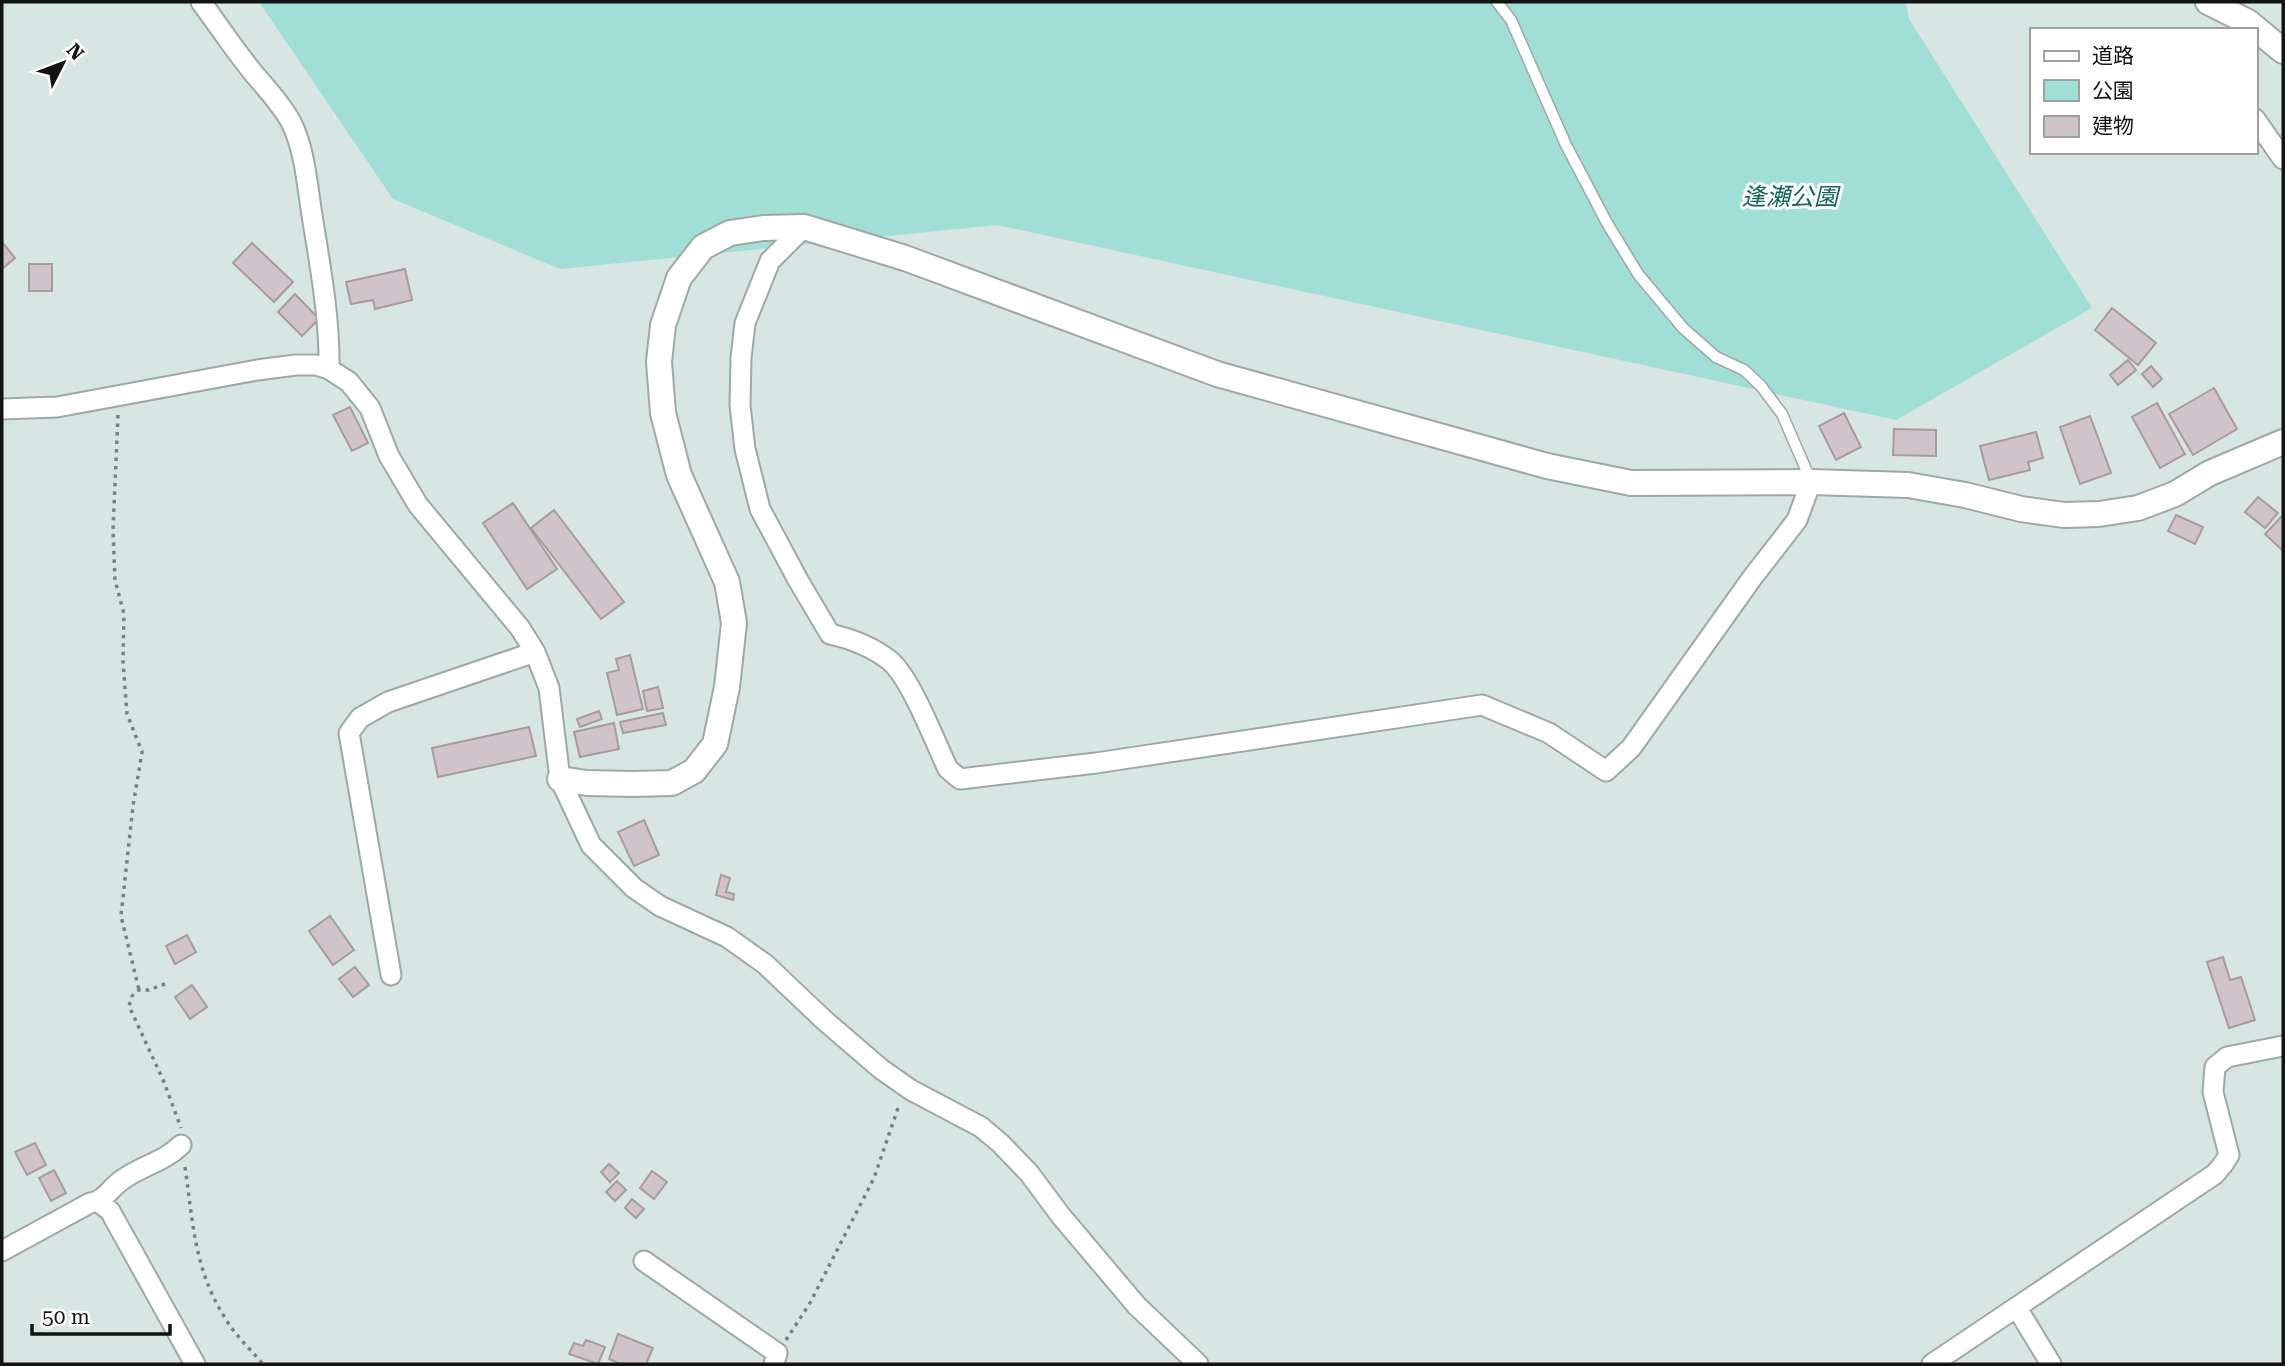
<svg xmlns="http://www.w3.org/2000/svg" width="2285" height="1366" font-family="'Roboto Serif','Noto Sans JP',serif">
	<style>
		.green { fill: #a1dfd6 }
		.building { fill: #d0c3c9; stroke: #a79ba0; stroke-width: 2 }
		.lines { fill: none; stroke-linecap: round; stroke-linejoin: round }
		.service-casing { stroke: #9ca9a7; stroke-width: 13 }
		.minor-casing { stroke: #9ca9a7; stroke-width: 23 }
		.tertiary-casing { stroke: #9ca9a7; stroke-width: 28 }
		.path { stroke: #788280; stroke-width: 3.5; stroke-dasharray: 3.5 5; stroke-linecap: butt }
		.service { stroke: #fff; stroke-width: 10 }
		.minor { stroke: #fff; stroke-width: 19 }
		.tertiary { stroke: #fff; stroke-width: 24 }
		.labels { text-anchor: middle; dominant-baseline: central; stroke-width: 6; stroke-linejoin: round; paint-order: stroke }
		.park-label { font-size: 24px; font-style: italic; fill: #12645d; stroke: #fff }
	</style>
	<rect width="100%" height="100%" fill="#d7e5e3"/>
	<!-- green -->
	<path class="green" d="M259,2H1906L1909,19L2092,308L1896,420L997,225L560,269L393,199Z"/>
	<!-- building -->
	<path class="building" d="M2,242L15,258L2,269Z
		M252,243L293,282L274,302L233,263Z
		M29,264H52V291H29Z
		M405,269L412,300L375,309L373,300L351,304L346,282Z
		M295,294L319,319L302,336L278,312Z
		M2112,308L2156,343L2138,365L2095,330Z
		M2128,360L2136,370L2118,385L2110,375Z
		M2151,366L2162,379L2153,387L2142,374Z
		M2214,388L2237,429L2193,455L2169,414Z
		M2157,403L2185,454L2160,468L2132,417Z
		M350,407L368,443L352,451L333,415Z
		M1844,413L1861,447L1836,460L1819,426Z
		M2090,416L2111,473L2080,484L2060,427Z
		M1894,429L1936,430V456L1893,455Z
		M2036,432L2043,458L2028,462L2030,470L1989,480L1980,446Z
		M2258,497L2278,513L2265,528L2245,512Z
		M513,503L557,569L527,589L483,523Z
		M554,510L624,602L601,619L531,528Z
		M2176,515L2203,527L2195,544L2168,531Z
		M2283,515V551L2265,534Z
		M630,655L643,709L617,715L607,673L619,670L616,659Z
		M658,687L663,708L647,711L643,691Z
		M599,711L602,719L580,727L577,719Z
		M663,713L666,725L623,733L620,722Z
		M614,723L619,749L580,757L574,732Z
		M529,727L536,756L438,777L432,748Z
		M644,820L659,855L634,866L618,832Z
		M721,875L730,878L726,892L734,894L733,900L716,895Z
		M330,916L354,950L333,965L309,931Z
		M187,935L196,952L175,964L166,946Z
		M2223,957L2230,980L2241,977L2255,1020L2229,1028L2207,962Z
		M355,967L369,985L353,997L339,979Z
		M192,985L207,1007L190,1019L175,997Z
		M35,1143L46,1165L27,1175L15,1152Z
		M609,1164L619,1173L610,1182L601,1172Z
		M54,1170L66,1193L51,1201L39,1178Z
		M652,1171L667,1182L654,1199L640,1188Z
		M617,1181L626,1190L615,1201L606,1192Z
		M632,1199L644,1209L636,1218L625,1208Z
		M618,1334L653,1348L646,1364H621L609,1359Z
		M586,1340L605,1347L598,1364L569,1354L574,1343L583,1346Z"/>
	<g class="lines">
		<defs>
			<path id="service" d="M1497,2L1511,20L1566,145L1607,223L1638,274L1683,328L1716,357L1744,370L1761,386L1782,414L1811,481"/>
			<path id="minor" d="M201,2C219,26 236,52 255,75C268,90 281,104 291,122C305,150 307,184 312,215C320,266 330,318 329,369
				M2255,119L2283,159
				M804,227L770,261L745,323L741,358L740,405L745,449L760,509L798,580L830,634C852,639 871,646 889,660C910,676 935,742 948,769L960,779L1096,763L1482,705L1549,733L1606,771L1631,748L1752,578L1797,520L1811,482
				M2,409L57,407L257,370L296,365H316L329,369L349,382L370,408L389,456L418,505L520,628L535,652L549,688L560,779L591,845L634,888L660,906L727,937L765,964L824,1020L881,1069L911,1090L981,1127L1000,1143L1029,1173L1061,1216L1137,1306L1198,1364
				M391,975L349,733L360,718L388,702L535,652
				M99,1202L110,1211L195,1364
				M2,1251L90,1203C105,1201 110,1188 122,1180C141,1166 164,1162 181,1145
				M644,1261L777,1353L774,1364
				M2017,1308L2051,1364
				M1932,1364L2215,1174L2224,1163L2229,1155L2213,1092L2215,1067L2227,1057L2283,1046"/>
			<path id="tertiary" d="M2208,2L2248,22L2283,51
				M560,779L587,783L633,784L672,783L694,771L715,744L727,687L734,623L727,582L679,475L663,413L659,362L663,325L679,278L703,247L730,233L763,228L804,227L905,258L1217,374L1547,466L1631,483L1811,482L1908,485L1965,495L2021,509L2064,515L2099,514L2138,508L2175,494L2210,473L2283,442"/>
		</defs>
		<!-- service casing -->
		<use href="#service" class="service-casing"/>
		<!-- minor casing -->
		<use href="#minor" class="minor-casing"/>
		<!-- tertiary casing -->
		<use href="#tertiary" class="tertiary-casing"/>
		<!-- path -->
		<path class="path" d="M118,415L113,530L115,580L124,614L123,662L127,714L142,752L133,806L121,916L139,990
			M165,984L149,990H139L132,996L129,1006L164,1082L181,1128
			M185,1167C193,1222 194,1269 225,1318C235,1335 250,1349 263,1364
			M786,1340L810,1303L874,1178L899,1105"/>
		<!-- service -->
		<use href="#service" class="service"/>
		<!-- minor -->
		<use href="#minor" class="minor"/>
		<!-- tertiary -->
		<use href="#tertiary" class="tertiary"/>
	</g>
	<g class="labels">
		<!-- park labels -->
		<g class="park-label">
			<text x="1790" y="197">逢瀬公園</text>
		</g>
	</g>
	<!-- border -->
	<rect width="2285" height="1366" fill="none" stroke="#101514" stroke-width="7"/>
	<!-- legend -->
	<rect x="2030" y="28" width="228" height="126" fill="#ffffff" stroke="#9fa1a1" stroke-width="2"/>
	<rect x="2044" y="51" width="35" height="10" fill="#ffffff" stroke="#9fa1a1" stroke-width="2"/>
	<text x="2092" y="63" font-size="21" fill="#101514">道路</text>
	<rect x="2044" y="80" width="35" height="21" fill="#a1dfd6" stroke="#9fa1a1" stroke-width="2"/>
	<text x="2092" y="98" font-size="21" fill="#101514">公園</text>
	<rect x="2044" y="116" width="35" height="21" fill="#d0c3c9" stroke="#9fa1a1" stroke-width="2"/>
	<text x="2092" y="133" font-size="21" fill="#101514">建物</text>
	<!-- north arrow -->
	<g transform="translate(63 63) rotate(48)" stroke="#ffffff" stroke-width="5" paint-order="stroke">
	<path d="M0-5L12 26L0 18L-12 26Z" fill="#101514"/>
	<text y="-10" font-size="19" font-weight="bold" text-anchor="middle" fill="#101514">N</text>
	</g>
	<!-- scale -->
	<path d="M32 1324v10h138v-10" fill="none" stroke="#101514" stroke-width="3.5"/>
	<text x="42" y="1324" font-size="21" fill="#101514" stroke="#ffffff" stroke-width="5" paint-order="stroke">50 m</text>
</svg>
